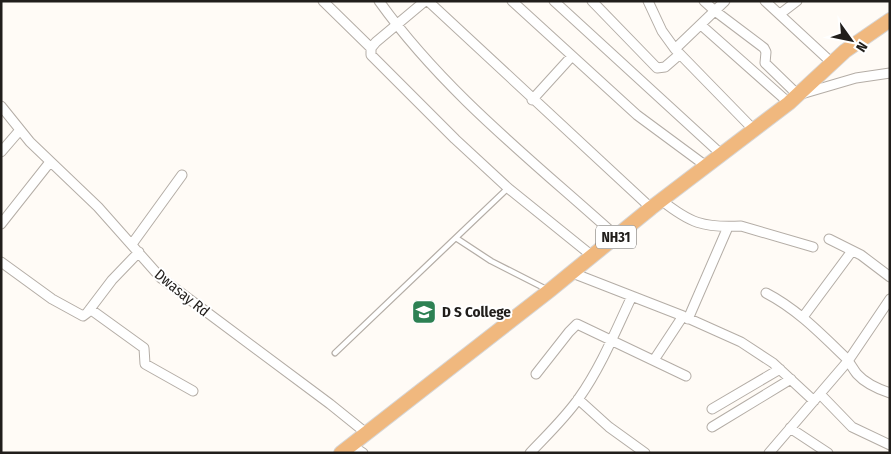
<svg xmlns="http://www.w3.org/2000/svg" width="891" height="454" font-family="'Fira Sans Condensed',sans-serif">
	<style>
		.lines { fill: none; stroke-linecap: round; stroke-linejoin: round }
		.service-casing { stroke: #b4ada6; stroke-width: 7 }
		.minor-casing { stroke: #b4ada6; stroke-width: 11 }
		.trunk-casing { stroke: #d7d6d6; stroke-width: 16 }
		.service { stroke: #fff; stroke-width: 4.5 }
		.minor { stroke: #fff; stroke-width: 9 }
		.trunk { stroke: #f0b87e; stroke-width: 14 }
		.labels { text-anchor: middle; dominant-baseline: central; stroke-width: 4; stroke-linejoin: round; paint-order: stroke }
		.shield { fill: #fff; stroke: #64625f; stroke-width: 1 }
		.shield-label { font-size: 14px; font-weight: bold; fill: #211e1b }
		.street-label { font-size: 15px; fill: #211e1b; stroke: #fff }
		.poi-label { font-size: 15px; font-weight: bold; fill: #211e1b; stroke: #fff; text-anchor: start }
	</style>
	<rect width="100%" height="100%" fill="#fffbf6"/>
	<g class="lines">
		<defs>
			<path id="service" d="M456,238L491,261L548,290
				M335,353L508,188"/>
			<path id="minor" d="M323,1L371,48
				M379,1C444,92 534,162 616,236
				M425,1L376,42L371,48V55L455,139L508,188L591,255
				M428,1L651,208
				M512,1L637,115L706,166
				M554,1L721,154
				M592,1L657,68L665,67L680,54
				M648,1L662,31L675,49L753,129
				M704,1L715,11L764,48L766,52L765,63L798,95L856,78L890,73
				M765,1L831,62
				M780,14L797,1
				M701,25L789,103
				M675,49L725,1
				M532,100L572,56
				M1,106L30,142L98,207L161,278L330,404L366,433
				M1,152L20,130
				M661,200C690,223 703,228 741,226L813,247
				M1,224L50,162
				M829,239L861,255L890,277
				M132,244L182,175
				M1,262L52,299L83,316L87,313L112,280L139,252
				M570,272L683,316L741,342L773,363L814,401
				M766,293C797,309 821,334 846,358C850,363 853,369 857,374C865,383 878,389 890,393
				M90,309L144,348L145,364L193,391
				M803,317L852,251
				M688,319L728,227
				M654,360L683,316
				M536,374L569,332L577,324L686,376
				M820,394L852,427L890,445
				M578,399L609,427L645,453
				M712,409L780,369
				M712,427L791,379
				M790,428L828,453
				M351,445L363,453
				M530,453C547,435 565,418 579,398C601,367 616,330 632,296
				M769,453L848,361L890,299"/>
			<path id="trunk" d="M341,453L549,291L651,208L789,103L845,51L890,20"/>
		</defs>
		<!-- service casing -->
		<use href="#service" class="service-casing"/>
		<!-- minor casing -->
		<use href="#minor" class="minor-casing"/>
		<!-- trunk casing -->
		<use href="#trunk" class="trunk-casing"/>
		<!-- service -->
		<use href="#service" class="service"/>
		<!-- minor -->
		<use href="#minor" class="minor"/>
		<!-- trunk -->
		<use href="#trunk" class="trunk"/>
	</g>
	<!-- icons -->
	<defs>
		<symbol id="university-square" viewBox="-11 -11 22 22"><rect x="-9" y="-9" width="18" height="18" rx="4" fill="#2d8153" stroke="#fff"/><path d="M0-5L7-2L0 1L-7-2ZM-4 1L0 2.5L4 1V4Q0 6-4 4Z" fill="#fff"/></symbol>
	</defs>
	<g fill-rule="evenodd">
		<use href="#university-square" x="410" y="298" width="28" height="28"/>
	</g>
	<g class="labels">
		<!-- shield labels -->
		<rect class="shield" x="596" y="225.5" width="40" height="23" rx="4"/>
		<g class="shield-label">
			<text x="616" y="237">NH31</text>
		</g>
		<!-- street labels -->
		<g class="street-label">
			<text transform="translate(182 293) rotate(39)">Dwasay Rd</text>
		</g>
		<!-- poi labels -->
		<g class="poi-label">
			<text x="442" y="312">D S College</text>
		</g>
	</g>
	<!-- border -->
	<rect width="891" height="454" fill="none" stroke="#211e1b" stroke-width="5"/>
	<!-- north arrow -->
	<g transform="translate(851 40) rotate(123)" stroke="#ffffff" stroke-width="4" paint-order="stroke">
	<path d="M0-4L9 19L0 12L-9 19Z" fill="#211e1b"/>
	<text y="-8" font-size="14" font-weight="bold" text-anchor="middle" fill="#211e1b">N</text>
	</g>
</svg>
